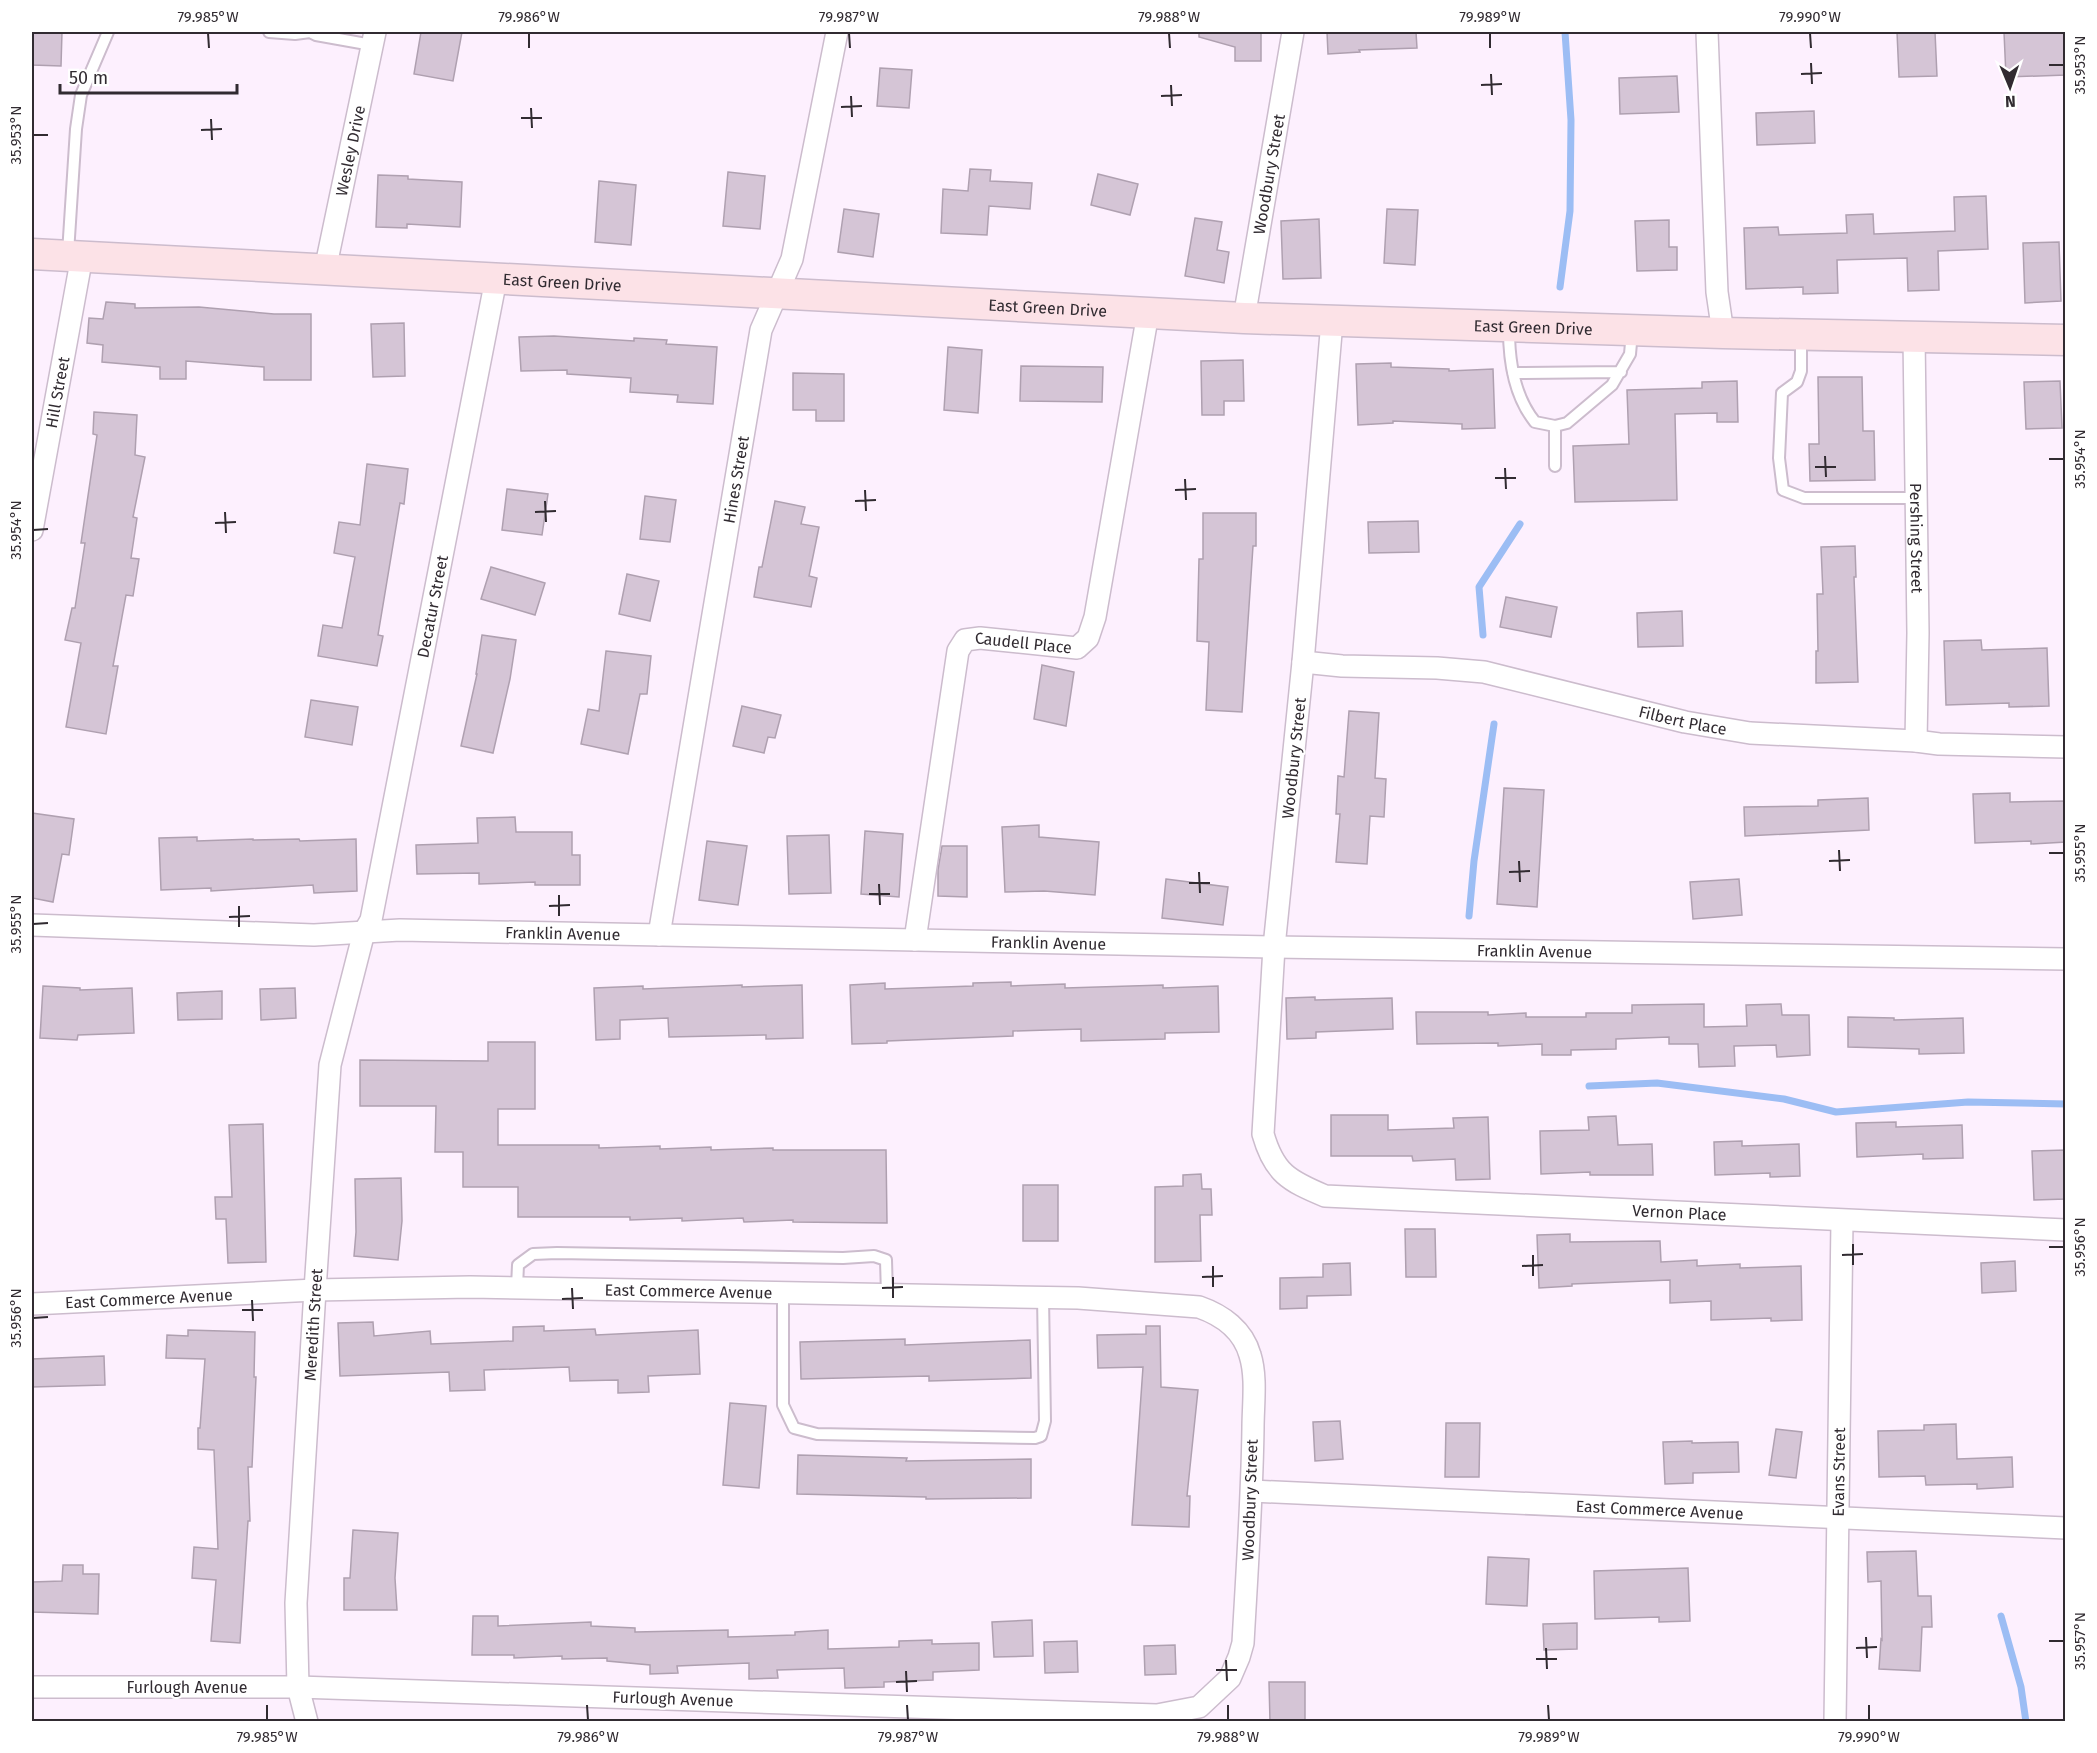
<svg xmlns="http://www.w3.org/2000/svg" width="2097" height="1753" font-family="'Fira Sans',sans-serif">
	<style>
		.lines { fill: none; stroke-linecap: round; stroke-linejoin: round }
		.stream { stroke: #9cbdf4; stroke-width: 7 }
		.building { fill: #d5c5d6; stroke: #afa0b0; stroke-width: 1.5 }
		.lane-casing { stroke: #ccbccd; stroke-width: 14 }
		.street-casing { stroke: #ccbccd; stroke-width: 24 }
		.secondary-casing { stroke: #ccbccd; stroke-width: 33 }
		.lane { stroke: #fff; stroke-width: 10 }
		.street { stroke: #fff; stroke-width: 21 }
		.secondary { stroke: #fce2e7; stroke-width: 30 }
		.ticks { fill: none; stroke: #312b31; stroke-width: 2 }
		.labels { text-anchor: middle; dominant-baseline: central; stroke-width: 4.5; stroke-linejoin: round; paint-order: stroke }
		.street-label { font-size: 16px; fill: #312b31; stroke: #fff }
		.neatline { fill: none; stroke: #312b31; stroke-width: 2 }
		.ticks-label { font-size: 15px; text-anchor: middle; fill: #312b31 }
	</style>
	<rect width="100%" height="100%" fill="#fdf0fe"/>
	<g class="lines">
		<!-- stream -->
		<path class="stream" d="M1560,287L1570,211L1571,120L1565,32
			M1483,635L1479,587L1520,524
			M1469,916L1474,861L1494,724
			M1589,1086L1657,1083L1784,1099L1836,1112L1968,1102L2066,1104
			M2001,1616L2021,1687L2026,1722"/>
	</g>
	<!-- building -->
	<path class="building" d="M32,32H62L61,66L32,65Z
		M421,32H462L453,81L414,74Z
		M1199,32H1261V61H1235V47L1199,37Z
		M1327,32H1416L1417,48L1359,50L1360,52L1328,54Z
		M1897,32H1935L1937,76L1899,77Z
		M2004,32H2066V75L2006,77Z
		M880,68L912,70L909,108L877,106Z
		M1677,76L1679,112L1620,114L1619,78Z
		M1814,111L1815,143L1757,145L1756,113Z
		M970,169L991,170L990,181L1032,183L1030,209L989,206L987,235L941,233L943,189L968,191Z
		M728,172L765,176L760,229L723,226Z
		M1098,174L1138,184L1130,215L1091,205Z
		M378,175L408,176V179L462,182L460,227L407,224V228L376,227Z
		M599,181L636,185L631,245L595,242Z
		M1986,196L1988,249L1938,251L1939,290L1908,291L1907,258L1837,260L1838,293L1803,294V287L1746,289L1744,228L1778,227L1779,235L1847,233L1846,215L1873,214L1874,234L1955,231L1954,197Z
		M844,209L879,214L873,257L838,252Z
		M1387,209L1418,210L1415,265L1384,263Z
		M1195,218L1222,222L1217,250L1229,252L1224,283L1185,276Z
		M1319,219L1321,278L1283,279L1281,221Z
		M1669,220V247H1677V270L1637,271L1635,221Z
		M2059,242L2061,301L2025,303L2023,243Z
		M106,302L135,304V308L199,307L274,314H311V380H264V367L186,361V379H160V367L102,362L103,345L87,343L89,318L103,319Z
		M404,323L405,376L373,377L371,324Z
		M554,336L634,341V338L667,340L666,344L717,347L713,404L677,402L678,395L630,392L631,378L567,374V370L521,371L519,337Z
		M948,347L982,350L978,413L944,410Z
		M1243,360L1244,401H1224V415H1202L1201,361Z
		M1391,363V367L1449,369V371L1493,369L1495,428L1462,429V424L1393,421V423L1358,425L1356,364Z
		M1021,366L1103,367L1102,402L1020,401Z
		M793,373L844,374V421H816V410H793Z
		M1818,377H1862L1863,431H1874L1875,480L1810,481L1809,444H1819Z
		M1737,381L1738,422H1717V413L1675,414L1677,500L1575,502L1573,446L1629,444L1627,390L1702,388V382Z
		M2060,381L2062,428L2026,429L2024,382Z
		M94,412L137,415L135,455L145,457L133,517L137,518L131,558L139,559L133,596L126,595L113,666H118L106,734L66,727L81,643L65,640L72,608H75L85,543H81L97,435L93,434Z
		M367,464L408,469L404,504L400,503L378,635L383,636L377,666L318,656L323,625L342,628L355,557L334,553L339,522L360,525Z
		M507,489L548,494L542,535L502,530Z
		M645,496L676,500L670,542L640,539Z
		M775,501L805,507L801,524L819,527L809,576L817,578L811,607L754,597L759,567H762Z
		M1203,513H1256V546H1253L1242,712L1206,710L1209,642L1197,641L1199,559H1203Z
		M1418,521L1419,552L1369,553L1368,522Z
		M1855,546L1856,577H1854L1858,682L1816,683V651H1818L1817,594H1823L1821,547Z
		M491,567L545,583L535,615L481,599Z
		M627,574L659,581L650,621L619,614Z
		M1506,597L1557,607L1551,637L1500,627Z
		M1682,611L1683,646L1638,647L1637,613Z
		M482,635L516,640L510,679L493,753L461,746L477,674H476Z
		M1981,640L1982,650L2047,648L2049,706L2009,707V703L1946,705L1944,641Z
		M606,651L651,656L647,694H640L628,754L581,744L588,709L599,711Z
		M1042,665L1074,672L1066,726L1034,719Z
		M311,700L358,707L352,745L305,737Z
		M742,706L781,715L775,738L768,737L764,753L733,746Z
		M1349,711L1379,713L1375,778L1386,779L1384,817L1370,816L1367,864L1336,862L1340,814H1336L1338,776L1344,777Z
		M1504,788L1544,790L1537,907L1497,904Z
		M2010,793V802L2066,801V842L2031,844V841L1975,843L1973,794Z
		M1868,798L1869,830L1745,836L1744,807L1818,806V800Z
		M32,813L74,819L69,855L62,854L53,902L32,898Z
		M515,817L516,832H572V855H580V885H535V882L479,884V873L417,874L416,845L478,843L477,818Z
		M1039,825V837L1099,842L1095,895L1044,891L1005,892L1002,827Z
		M865,831L903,834L899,897L861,894Z
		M829,835L831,893L789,894L787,836Z
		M197,837V841L253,839V840L299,839L300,841L356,839L357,891L314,893L313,885L211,891V888L161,890L159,838Z
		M707,841L747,846L738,905L699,900Z
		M942,846H967V897L938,896V870Z
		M1166,879L1228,887L1223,925L1162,918Z
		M1739,879L1742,915L1693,919L1690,882Z
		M1011,982V986L1065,984V988L1163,985V988L1218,986L1219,1032L1165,1033V1039L1081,1041V1029L1013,1031V1036L887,1041V1043L852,1044L850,985L885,983V989L973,986V983Z
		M742,985V987L802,985L803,1038L766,1039V1035L669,1037L668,1018L620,1020V1039L596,1040L594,988L643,986V989Z
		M43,986L80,988V990L132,988L134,1033L78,1035L77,1040L40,1038Z
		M295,988L296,1018L261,1020L260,989Z
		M222,991V1019L178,1020L177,993Z
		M1315,997V1000L1392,998L1393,1029L1316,1032V1038L1287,1039L1286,998Z
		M1704,1004V1027L1747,1026L1746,1005L1781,1004L1782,1015H1809L1810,1055L1777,1057L1776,1045L1734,1046L1735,1066L1699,1067L1698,1044H1669V1037L1616,1039V1049L1571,1050V1055H1542V1044L1498,1046V1043L1417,1044L1416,1012H1488V1015L1526,1013V1017H1586V1013H1632V1005Z
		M1848,1017L1894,1018V1020L1963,1018L1964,1053L1919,1054V1049L1848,1047Z
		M488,1042H535V1109H498V1145H599V1148L660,1146V1149L711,1147V1150L773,1148V1150H886L887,1223L793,1222V1220L744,1222L743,1218L682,1221V1218L630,1220V1217H518V1187H463V1152H435L436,1106H360V1060L488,1061Z
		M1331,1115H1388V1130L1454,1128L1453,1118L1488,1117L1490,1179L1456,1180L1455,1159L1413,1161L1412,1156H1331Z
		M1616,1116L1618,1145L1652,1144L1653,1175H1590V1172L1541,1174L1540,1131L1589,1130L1588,1117Z
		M1896,1122V1127L1962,1125L1963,1158L1923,1159V1154L1857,1157L1856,1123Z
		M263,1124L266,1262L228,1263L226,1219H216L215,1197H232L229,1125Z
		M1742,1141V1146L1799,1144L1800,1176L1770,1177V1173L1715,1175L1714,1142Z
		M2066,1150V1199L2034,1200L2032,1151Z
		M1201,1174L1202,1189H1211L1212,1215H1200L1201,1261L1155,1262V1187L1183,1186V1175Z
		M401,1178L402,1221L398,1260L354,1256L356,1232L355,1179Z
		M1023,1185H1058V1241H1023Z
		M1405,1229H1435L1436,1277H1406Z
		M1570,1234V1242L1660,1241L1661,1262L1697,1260V1266L1740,1264V1268L1801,1266L1802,1320L1771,1321V1318L1711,1320V1301L1670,1303V1280L1572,1284V1286L1539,1288L1537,1235Z
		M2015,1261L2016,1291L1982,1293L1981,1263Z
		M1350,1263L1351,1295L1307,1296V1308L1280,1309V1278L1323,1277V1264Z
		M373,1322L374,1336L430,1331L431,1344L513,1341V1327L544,1326V1331L595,1329L596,1335L698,1330L700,1374L648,1376L649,1392L618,1393V1380L570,1381L569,1367L484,1370L485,1390L450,1391L449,1372L340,1376L338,1323Z
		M1146,1326H1160L1161,1387L1198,1390L1187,1496H1190L1189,1527L1132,1525L1143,1367L1098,1368L1097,1335L1146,1334Z
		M188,1330L255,1332L254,1377H256L252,1467H248L250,1521H248L240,1643L211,1641L216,1580L192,1578L194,1547L218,1549L214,1450L198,1449V1428H200L205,1359L166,1358L167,1335L188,1336Z
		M905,1339V1345L1030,1340L1031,1378L929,1381V1376L801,1379L800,1342Z
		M104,1356L105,1385L32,1387V1359Z
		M730,1403L766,1406L759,1488L723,1485Z
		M1340,1421L1343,1459L1315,1461L1313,1422Z
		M1446,1423H1480L1479,1477H1445Z
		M1956,1424L1957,1459L2012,1457L2013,1487L1977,1489V1484L1926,1485L1925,1476L1879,1477L1878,1431L1924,1430V1425Z
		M1776,1429L1802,1432L1796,1478L1769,1475Z
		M1692,1441V1443L1738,1442L1739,1472L1693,1473V1483L1665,1484L1663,1442Z
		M798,1455L907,1458L906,1461L1031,1459V1498L926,1499V1497L797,1494Z
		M353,1530L398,1533L395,1578L397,1610H344V1578H350Z
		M1916,1551L1918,1596H1931L1932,1627H1922L1920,1671L1879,1669L1881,1639L1882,1640L1881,1581L1868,1582L1867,1552Z
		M1488,1557L1529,1559L1527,1606L1486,1604Z
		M63,1565H83V1574H99L98,1614L32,1612V1582L62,1581Z
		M1688,1568L1690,1621L1659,1622V1617L1595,1619L1594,1571Z
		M473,1616H498V1626L591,1622V1626L635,1628V1632L728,1630V1637L795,1635V1632L828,1630V1649L899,1647V1641L932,1640V1644L979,1643V1670L933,1672V1680L884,1682V1687L845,1688L844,1668L777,1670L778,1678L749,1679V1663L677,1666L678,1673L650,1674V1665L607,1661V1658L562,1659V1656L514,1658V1655H472Z
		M1032,1620L1033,1656L994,1657L992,1622Z
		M1577,1623V1649L1544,1650L1543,1624Z
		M1077,1641L1078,1672L1045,1673L1044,1642Z
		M1175,1645L1176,1674L1145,1675L1144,1646Z
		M1269,1682H1305V1722H1270Z"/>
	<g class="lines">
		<defs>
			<path id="lane" d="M269,32L295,34L310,32
				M310,32L316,35L372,45
				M68,253L76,129L81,95L108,32
				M1509,330C1509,362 1514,396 1535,422L1555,426L1567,423L1612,385L1630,354L1632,332
				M1801,337V371L1797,382L1782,393L1779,458L1783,490L1804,498H1916
				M1513,373L1621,372
				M1555,466V426
				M517,1287L518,1265L533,1254L557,1253L843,1258L874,1256L886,1260L887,1295
				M783,1293V1405L794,1428L817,1434L1035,1438L1041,1436L1045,1421L1043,1297"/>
			<g id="street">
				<path d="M1707,32L1717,292L1723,333"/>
				<path id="s1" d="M325,270L375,32"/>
				<path id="s2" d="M1244,318L1293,32"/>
				<path id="s3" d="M1332,321L1303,662L1274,947L1263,1134C1274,1173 1289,1181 1325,1196L2066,1230"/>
				<path id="s4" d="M1914,337L1918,633L1916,741"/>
				<path id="s5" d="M32,530L82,256"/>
				<path id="s6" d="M1303,662L1342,666L1437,668L1484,672L1685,722L1750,733L1916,741L1939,744L2066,747"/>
				<path id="s7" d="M32,925L314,935L400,930L1274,947L2066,959"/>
				<path id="s8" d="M659,935L761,330L792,259L837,32"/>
				<path id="s9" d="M915,940L958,651L965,640L980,638L1077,648L1088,638L1095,617L1148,313"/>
				<path id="s10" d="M32,1304L315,1290L470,1287L1078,1298L1199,1307C1222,1315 1243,1330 1250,1355C1257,1377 1253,1405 1253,1428C1252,1500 1247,1571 1243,1643L1239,1657L1230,1678L1199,1707L1157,1715L298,1687H32"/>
				<path id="s11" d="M1252,1491L2066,1528"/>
				<path id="s12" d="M307,1722L298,1687L296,1603L315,1290L330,1065L364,932L371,920L496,279"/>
				<path id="s13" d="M1835,1722L1842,1221"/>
			</g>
			<g id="secondary">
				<path id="s14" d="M32,254L1244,318L1723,333L2066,340"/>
			</g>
		</defs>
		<!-- lane casing -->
		<use href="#lane" class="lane-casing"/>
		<!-- street casing -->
		<use href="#street" class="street-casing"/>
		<!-- secondary casing -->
		<use href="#secondary" class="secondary-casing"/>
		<!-- lane -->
		<use href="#lane" class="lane"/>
		<!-- street -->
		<use href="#street" class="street"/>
		<!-- secondary -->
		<use href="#secondary" class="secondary"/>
	</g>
	<!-- ticks -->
	<path class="ticks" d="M208,33L209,48M529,33V48M849,33L850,48M1169,33L1170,48M1490,33V48M1810,33L1811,48M1811,63L1812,84M2049,65H2064M1491,74L1492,95M1801,74L1822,73M1171,85L1172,106M1481,85L1502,84M851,96L852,117M1161,96L1182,95M841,107L862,106M531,108L532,128M521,118H542M211,119L212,140M201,130L222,129M33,135H48M1825,456L1826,477M2049,459H2064M1815,467H1836M1505,468L1506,489M1495,478H1516M1185,479L1186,500M865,490L866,511M1175,490L1196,489M545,501L546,522M855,501L876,500M225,512L226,533M535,512L556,511M215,523L236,522M33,530L48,529M1839,850L1840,871M2049,853H2064M1519,861L1520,882M1829,861L1850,860M1199,872L1200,893M1509,872L1530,871M1189,883H1210M879,884L880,905M869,894H890M559,895V916M239,906V927M549,906L570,905M229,917L250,916M33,924L48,923M1853,1244V1265M2049,1247H2064M1533,1255V1276M1842,1255L1863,1254M1213,1266V1287M1522,1266L1543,1265M893,1277V1298M1202,1277L1223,1276M572,1288L573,1309M882,1288L903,1287M562,1299L583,1298M252,1300L253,1321M242,1310H263M33,1318L48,1317M1866,1637L1867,1658M2049,1641H2064M1546,1648L1547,1669M1856,1648L1877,1647M1536,1659H1557M1226,1660L1227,1681M1216,1670H1237M906,1671L907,1692M896,1682L917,1681M267,1705V1720M587,1705L588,1720M907,1705L908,1720M1228,1705V1720M1548,1705L1549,1720M1869,1705V1720"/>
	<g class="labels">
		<!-- street labels -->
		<g class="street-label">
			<text stroke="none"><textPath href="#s1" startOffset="122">Wesley Drive</textPath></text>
			<text stroke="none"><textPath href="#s2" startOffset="146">Woodbury Street</textPath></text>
			<text stroke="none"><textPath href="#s14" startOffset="531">East Green Drive</textPath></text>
			<text stroke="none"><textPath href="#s14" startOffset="1017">East Green Drive</textPath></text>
			<text stroke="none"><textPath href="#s14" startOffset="1503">East Green Drive</textPath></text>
			<text stroke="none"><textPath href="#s5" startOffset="140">Hill Street</textPath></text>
			<text stroke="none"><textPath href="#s8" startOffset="462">Hines Street</textPath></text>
			<text stroke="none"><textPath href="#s4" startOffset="201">Pershing Street</textPath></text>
			<text stroke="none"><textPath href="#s12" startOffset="1130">Decatur Street</textPath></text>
			<text stroke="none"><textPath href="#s9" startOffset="364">Caudell Place</textPath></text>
			<text stroke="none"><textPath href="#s6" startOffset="386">Filbert Place</textPath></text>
			<text transform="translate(1294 758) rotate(-84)">Woodbury Street</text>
			<text stroke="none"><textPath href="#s7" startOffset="531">Franklin Avenue</textPath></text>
			<text stroke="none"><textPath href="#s7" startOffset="1017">Franklin Avenue</textPath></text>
			<text stroke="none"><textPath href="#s7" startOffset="1503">Franklin Avenue</textPath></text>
			<text stroke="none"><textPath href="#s3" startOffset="1263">Vernon Place</textPath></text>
			<text stroke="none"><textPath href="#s10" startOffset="657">East Commerce Avenue</textPath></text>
			<text stroke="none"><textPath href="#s10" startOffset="117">East Commerce Avenue</textPath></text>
			<text stroke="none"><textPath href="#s12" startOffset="399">Meredith Street</textPath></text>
			<text stroke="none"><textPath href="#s13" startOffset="250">Evans Street</textPath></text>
			<text transform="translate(1250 1500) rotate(-88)">Woodbury Street</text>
			<text stroke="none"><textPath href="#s11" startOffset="408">East Commerce Avenue</textPath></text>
			<text x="187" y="1687">Furlough Avenue</text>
			<text transform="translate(673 1699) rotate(2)">Furlough Avenue</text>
		</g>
	</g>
	<!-- border -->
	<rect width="2097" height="1753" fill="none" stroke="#ffffff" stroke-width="66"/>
	<!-- north arrow -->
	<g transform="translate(2010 87) rotate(178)" stroke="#ffffff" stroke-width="4.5" paint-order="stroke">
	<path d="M0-4.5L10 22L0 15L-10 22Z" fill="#312b31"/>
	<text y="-9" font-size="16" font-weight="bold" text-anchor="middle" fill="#312b31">N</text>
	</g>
	<!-- scale -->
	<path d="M60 84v9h177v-9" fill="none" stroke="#312b31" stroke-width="3"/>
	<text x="69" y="84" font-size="18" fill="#312b31" stroke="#ffffff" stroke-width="4.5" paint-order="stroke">50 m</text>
	<rect x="33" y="33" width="2031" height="1687" class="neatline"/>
	<g class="ticks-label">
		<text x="208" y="22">79.985°W</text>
		<text x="529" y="22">79.986°W</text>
		<text x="849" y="22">79.987°W</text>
		<text x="1169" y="22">79.988°W</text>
		<text x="1490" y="22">79.989°W</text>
		<text x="1810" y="22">79.990°W</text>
		<text transform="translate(2080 65) rotate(-90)" y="5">35.953°N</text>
		<text transform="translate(16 135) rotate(-90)" y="5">35.953°N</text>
		<text transform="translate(2080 459) rotate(-90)" y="5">35.954°N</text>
		<text transform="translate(16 530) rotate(-90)" y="5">35.954°N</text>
		<text transform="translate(2080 853) rotate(-90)" y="5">35.955°N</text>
		<text transform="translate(16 924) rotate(-90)" y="5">35.955°N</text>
		<text transform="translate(2080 1247) rotate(-90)" y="5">35.956°N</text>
		<text transform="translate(16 1318) rotate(-90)" y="5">35.956°N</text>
		<text transform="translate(2080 1641) rotate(-90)" y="5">35.957°N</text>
		<text x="267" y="1742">79.985°W</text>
		<text x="588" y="1742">79.986°W</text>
		<text x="908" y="1742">79.987°W</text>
		<text x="1228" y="1742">79.988°W</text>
		<text x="1549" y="1742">79.989°W</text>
		<text x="1869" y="1742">79.990°W</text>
	</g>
</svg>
